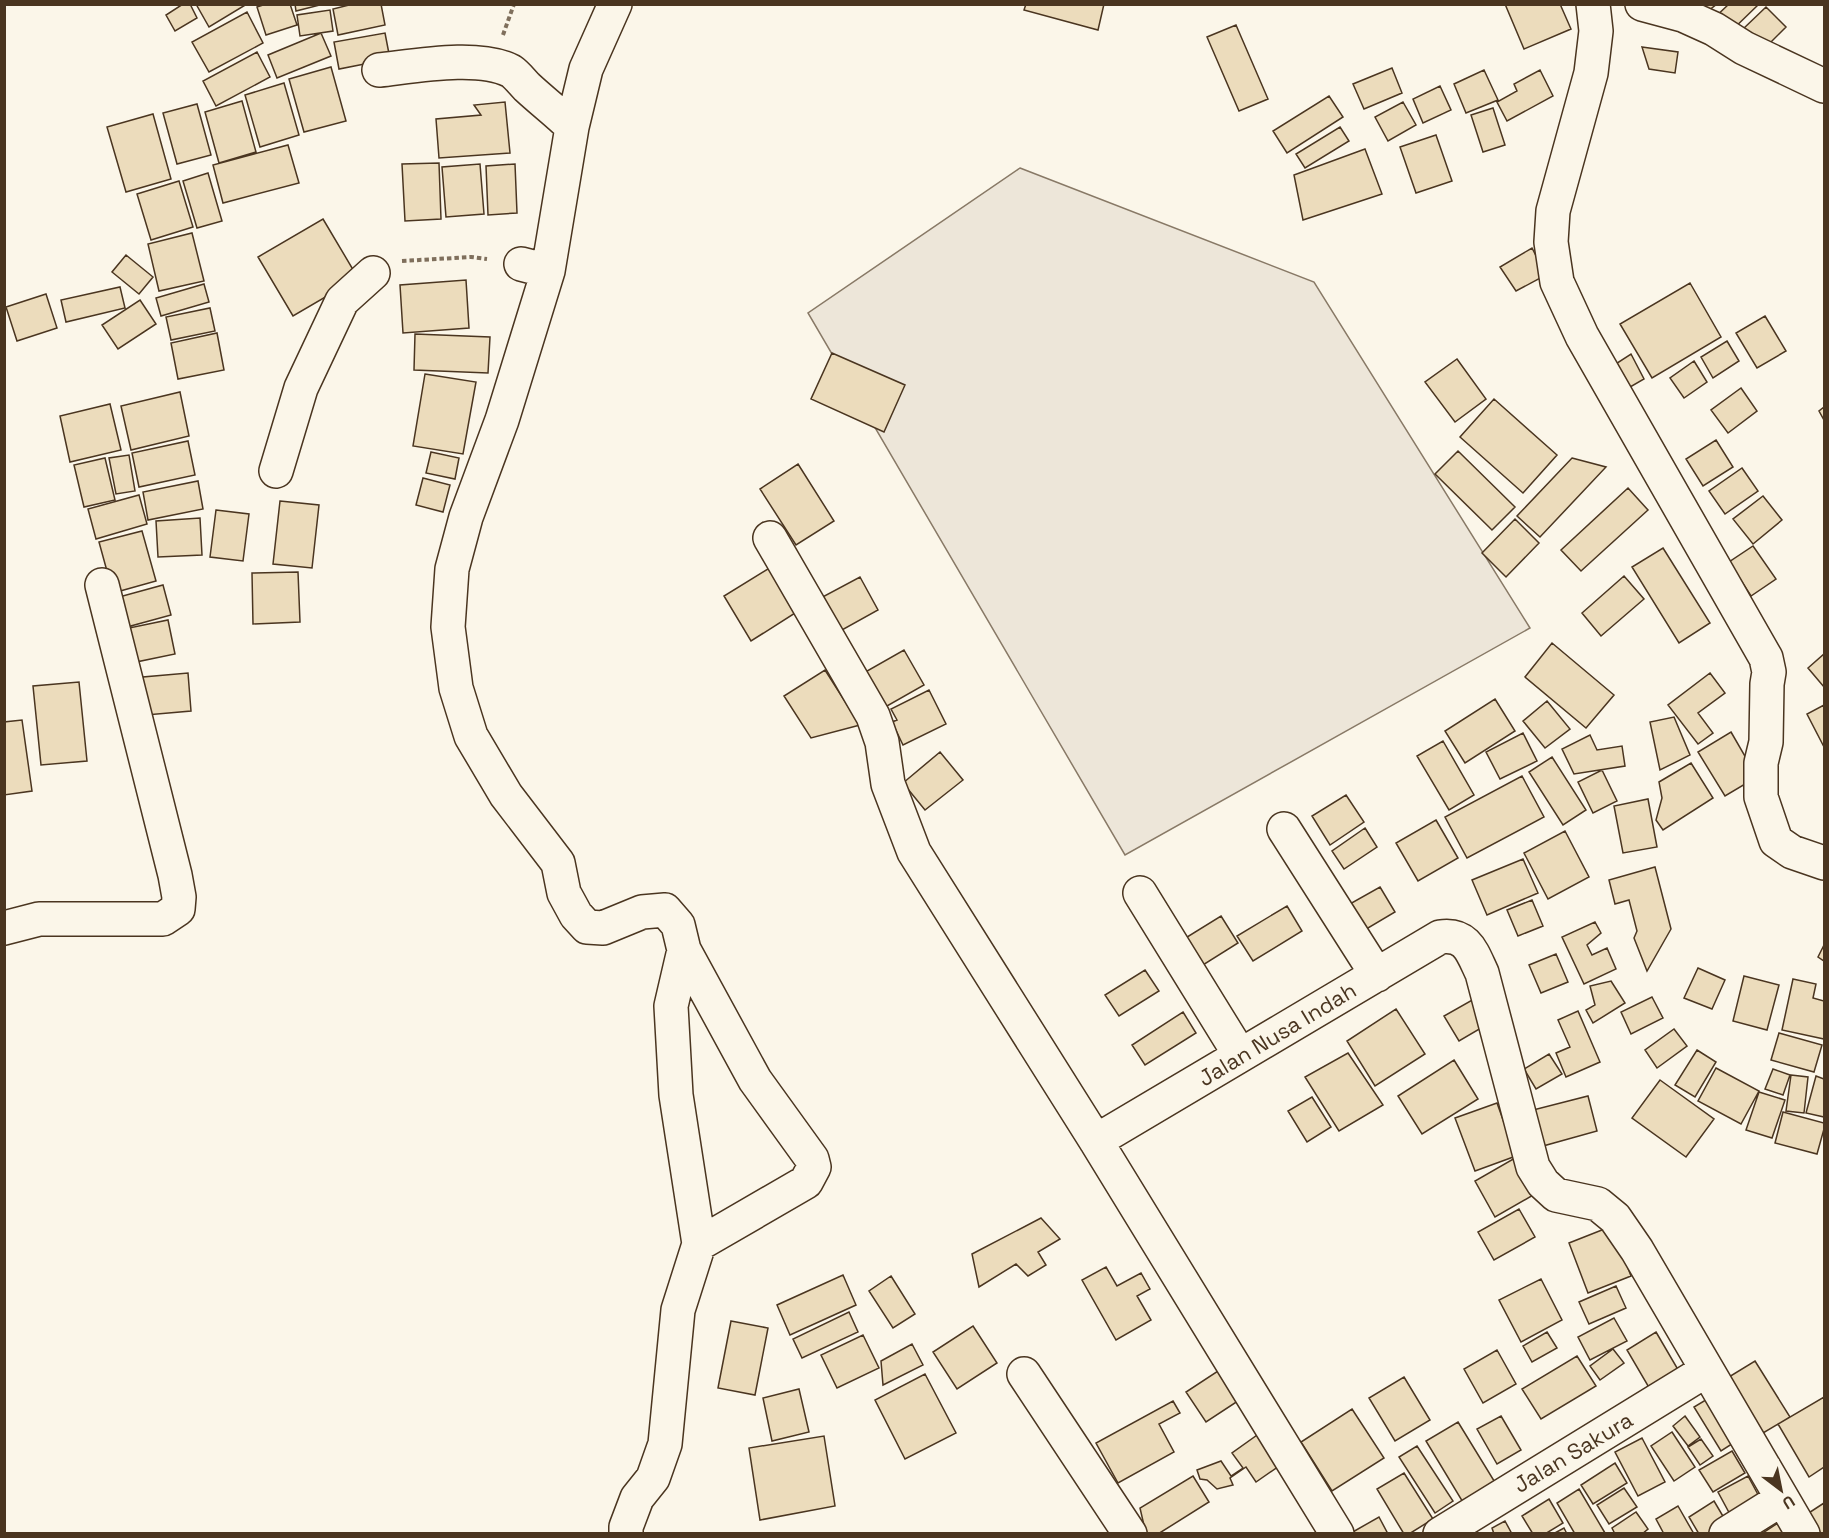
<svg xmlns="http://www.w3.org/2000/svg" width="1829" height="1538" font-family="'Space Grotesk',sans-serif">
	<style>
		.green { fill: #ede6d9; stroke: #887966; stroke-width: 1.5 }
		.building { fill: #ecdcbc; stroke: #4a3520; stroke-width: 1.5 }
		.lines { fill: none; stroke-linecap: round; stroke-linejoin: round }
		.minor-casing { stroke: #4a3520; stroke-width: 36 }
		.path { stroke: #7f6f5c; stroke-width: 4; stroke-dasharray: 4.5 3; stroke-linecap: butt }
		.minor { stroke: #fbf6e9; stroke-width: 33 }
		.labels { text-anchor: middle; dominant-baseline: central; stroke-width: 4.5; stroke-linejoin: round; paint-order: stroke }
		.street-label { font-size: 22px; fill: #4a3520; stroke: #fbf6e9 }
	</style>
	<rect width="100%" height="100%" fill="#fbf6e9"/>
	<!-- green -->
	<path class="green" d="M1020,168L1314,282L1530,628L1125,855L808,313Z"/>
	<!-- building -->
	<path class="building" d="M183,4H190L197,18L175,31L166,15Z
		M196,4H247L209,27Z
		M266,4H290L297,25L266,35L257,7Z
		M295,4H320V5L296,11Z
		M353,4H381L385,25L338,35L333,9Z
		M1026,4H1104L1098,30L1024,10Z
		M1505,4H1560L1571,29L1524,49Z
		M1680,4H1717L1700,17Z
		M1729,4H1759L1727,35L1712,20Z
		M1766,7L1786,27L1762,51L1742,30Z
		M330,10L333,31L300,36L297,15Z
		M247,12L263,43L209,72L192,42Z
		M1236,25L1268,99L1239,111L1207,37Z
		M321,33L331,56L277,78L268,55Z
		M385,33L390,59L339,69L334,42Z
		M1642,47L1678,52L1675,73L1649,69Z
		M257,52L270,77L216,106L203,81Z
		M331,67L346,121L304,132L289,79Z
		M1392,68L1402,93L1364,109L1353,84Z
		M1484,70L1498,100L1466,113L1454,84Z
		M1540,70L1553,96L1507,121L1497,102L1517,91L1514,84Z
		M284,83L299,135L260,147L245,95Z
		M1440,86L1451,110L1423,123L1413,99Z
		M1329,96L1343,117L1287,153L1273,131Z
		M242,101L256,152L219,163L205,112Z
		M505,102L510,153L439,158L436,119L481,115L474,105Z
		M1403,102L1416,125L1388,141L1375,117Z
		M197,104L211,155L177,164L163,113Z
		M1493,108L1505,145L1483,152L1471,115Z
		M153,114L171,179L126,192L107,127Z
		M1340,127L1349,141L1305,168L1296,154Z
		M1436,135L1452,181L1416,193L1400,147Z
		M288,145L299,183L223,203L213,165Z
		M1365,149L1382,194L1303,220L1294,175Z
		M439,163L441,219L405,221L402,164Z
		M480,164L484,214L446,217L442,167Z
		M515,164L517,213L488,215L486,166Z
		M208,173L222,221L197,228L183,181Z
		M179,181L193,227L151,240L137,194Z
		M323,219L358,278L293,316L258,257Z
		M192,233L204,281L159,291L148,244Z
		M1532,248L1546,275L1516,291L1500,267Z
		M126,255L153,277L139,294L112,272Z
		M466,280L469,328L403,333L400,285Z
		M1690,283L1721,337L1652,378L1620,324Z
		M204,284L209,302L161,316L156,298Z
		M120,287L125,308L66,322L61,300Z
		M46,294L57,328L17,341L6,307Z
		M140,300L156,324L118,349L102,325Z
		M210,308L215,331L171,340L166,317Z
		M1765,316L1786,351L1757,368L1736,333Z
		M217,333L224,370L178,379L171,343Z
		M415,334L490,337L488,373L414,370Z
		M1727,341L1739,361L1713,378L1701,357Z
		M832,353L905,385L884,432L811,399Z
		M1631,354L1644,379L1625,390L1611,367Z
		M1457,359L1486,399L1455,422L1425,382Z
		M1694,361L1707,382L1684,398L1670,378Z
		M425,374L476,382L463,454L413,446Z
		M1741,388L1757,411L1728,433L1711,410Z
		M180,392L189,436L131,450L121,406Z
		M1494,399L1557,455L1523,493L1460,437Z
		M110,404L121,450L70,462L60,416Z
		M1824,407V420L1819,411Z
		M1716,440L1733,467L1703,486L1686,459Z
		M188,441L195,475L139,487L132,453Z
		M1458,451L1515,507L1492,530L1435,474Z
		M431,452L459,458L455,479L426,473Z
		M129,455L135,491L116,494L109,458Z
		M105,458L115,500L84,507L74,465Z
		M1572,458L1606,467L1540,537L1517,516Z
		M798,464L834,521L796,545L760,489Z
		M1742,468L1758,491L1725,514L1709,491Z
		M423,478L450,485L443,512L416,505Z
		M198,481L203,509L148,520L143,492Z
		M1628,488L1648,510L1581,571L1561,550Z
		M139,495L147,524L96,539L88,509Z
		M1763,496L1782,520L1753,544L1733,519Z
		M280,501L319,505L312,568L273,564Z
		M216,510L249,514L243,561L210,557Z
		M200,518L202,555L158,557L156,521Z
		M1515,519L1539,543L1506,577L1482,553Z
		M142,531L156,581L113,593L99,542Z
		M1753,546L1776,579L1751,596L1729,562Z
		M1663,548L1710,623L1679,643L1632,567Z
		M776,564L803,608L751,641L724,596Z
		M298,572L300,622L253,624L252,573Z
		M1624,576L1644,599L1601,636L1582,613Z
		M860,577L878,610L833,635L815,601Z
		M163,585L171,615L127,627L119,597Z
		M168,620L175,654L136,662L129,628Z
		M1552,643L1614,695L1586,728L1525,677Z
		M904,650L924,685L880,710L860,675Z
		M1824,654V687L1808,668Z
		M825,670L860,725L811,738L784,696Z
		M188,673L191,711L146,715L143,677Z
		M1710,673L1725,693L1698,713L1713,733L1698,744L1668,705Z
		M79,682L87,761L41,765L33,686Z
		M929,690L946,724L903,745L892,722L897,720L891,709Z
		M1495,699L1515,731L1465,763L1445,731Z
		M1547,701L1570,729L1545,748L1523,721Z
		M1824,705V747L1807,714Z
		M1674,717L1690,755L1660,770L1650,722Z
		M22,720L32,791L4,795V722Z
		M1731,732L1757,777L1725,796L1698,752Z
		M1523,733L1537,761L1500,779L1486,752Z
		M1590,735L1597,750L1622,746L1625,766L1574,774L1562,749Z
		M1443,741L1474,795L1449,810L1417,756Z
		M940,752L963,780L925,810L903,783Z
		M1552,757L1586,810L1563,825L1529,772Z
		M1691,763L1713,798L1663,830L1656,820L1662,798L1659,782Z
		M1602,770L1617,801L1593,813L1578,782Z
		M1522,776L1544,817L1467,858L1445,817Z
		M1346,795L1364,822L1330,845L1312,816Z
		M1648,799L1657,847L1623,853L1614,806Z
		M1436,820L1458,858L1418,881L1396,843Z
		M1365,828L1377,847L1344,869L1332,851Z
		M1565,831L1589,877L1548,899L1524,853Z
		M1523,859L1538,893L1487,915L1472,880Z
		M1655,867L1671,929L1647,971L1634,938L1637,931L1629,900L1615,904L1609,880Z
		M1380,887L1395,912L1363,931L1348,905Z
		M1532,900L1543,926L1518,936L1507,910Z
		M1287,906L1302,931L1253,961L1237,936Z
		M1221,916L1238,943L1195,970L1179,942Z
		M1595,922L1601,933L1587,945L1592,955L1607,948L1616,969L1584,984L1562,937Z
		M1824,945V961L1818,957Z
		M1556,954L1568,982L1541,993L1529,965Z
		M1698,968L1725,980L1712,1009L1684,998Z
		M1145,970L1159,991L1119,1016L1105,995Z
		M1744,976L1779,985L1767,1030L1733,1021Z
		M1793,979L1816,984L1813,998L1824,1001V1039L1782,1030Z
		M1611,981L1625,1003L1593,1023L1586,1010L1595,1005L1590,986Z
		M1652,997L1663,1018L1631,1034L1621,1012Z
		M1474,999L1488,1024L1459,1041L1444,1016Z
		M1396,1009L1425,1054L1375,1086L1347,1041Z
		M1578,1011L1600,1062L1566,1077L1556,1053L1570,1047L1558,1020Z
		M1183,1012L1196,1033L1145,1065L1132,1045Z
		M1674,1029L1687,1046L1657,1068L1645,1050Z
		M1779,1033L1822,1045L1814,1072L1771,1060Z
		M1697,1050L1716,1062L1695,1097L1675,1085Z
		M1348,1053L1383,1105L1339,1131L1305,1077Z
		M1549,1054L1562,1074L1536,1089L1524,1069Z
		M1454,1060L1478,1099L1422,1134L1398,1096Z
		M1716,1068L1759,1091L1741,1124L1698,1101Z
		M1773,1069L1790,1075L1783,1095L1765,1089Z
		M1791,1075L1808,1077L1804,1113L1786,1111Z
		M1816,1076L1824,1079V1117L1806,1113Z
		M1660,1080L1714,1119L1686,1157L1632,1118Z
		M1759,1092L1785,1100L1772,1138L1746,1130Z
		M1588,1096L1597,1131L1543,1146L1533,1110Z
		M1312,1097L1331,1127L1307,1142L1288,1111Z
		M1497,1103L1516,1156L1475,1171L1455,1118Z
		M1783,1112L1824,1123V1129L1817,1154L1775,1143Z
		M1515,1158L1535,1194L1495,1217L1475,1181Z
		M1519,1209L1535,1237L1494,1260L1478,1232Z
		M1041,1218L1060,1239L1038,1252L1046,1265L1028,1276L1016,1264L979,1287L972,1254Z
		M1612,1226L1631,1276L1588,1293L1569,1243Z
		M1106,1267L1117,1286L1141,1273L1150,1289L1137,1296L1151,1320L1116,1340L1082,1280Z
		M843,1275L856,1305L790,1335L777,1305Z
		M891,1276L915,1314L893,1328L869,1291Z
		M1541,1279L1562,1320L1521,1342L1499,1300Z
		M1616,1286L1626,1308L1589,1324L1579,1302Z
		M849,1312L858,1332L802,1358L793,1339Z
		M1614,1318L1627,1341L1590,1360L1578,1337Z
		M731,1321L768,1328L755,1395L718,1388Z
		M973,1326L997,1363L957,1389L933,1352Z
		M1547,1332L1557,1348L1532,1362L1523,1346Z
		M1656,1332L1680,1373L1651,1391L1627,1350Z
		M863,1335L879,1368L837,1388L821,1355Z
		M912,1344L923,1365L883,1385L881,1361Z
		M1613,1349L1624,1363L1600,1380L1590,1366Z
		M1497,1350L1516,1384L1483,1403L1464,1369Z
		M1577,1356L1596,1386L1541,1419L1522,1389Z
		M1755,1361L1790,1417L1753,1439L1719,1383Z
		M1221,1369L1241,1399L1206,1422L1186,1392Z
		M925,1374L956,1433L905,1459L875,1400Z
		M1404,1377L1430,1420L1395,1441L1369,1398Z
		M799,1389L809,1432L772,1441L763,1398Z
		M1824,1397V1467L1809,1477L1778,1424Z
		M1709,1398L1735,1442L1721,1451L1694,1407Z
		M1173,1401L1180,1413L1159,1424L1174,1452L1118,1483L1096,1443Z
		M1352,1409L1384,1458L1332,1491L1301,1442Z
		M1501,1416L1521,1450L1497,1464L1477,1429Z
		M1685,1416L1700,1437L1688,1446L1673,1426Z
		M1458,1422L1496,1484L1464,1504L1426,1441Z
		M1672,1432L1695,1467L1674,1481L1651,1446Z
		M1260,1433L1282,1464L1256,1482L1246,1467L1230,1478L1233,1485L1217,1489L1207,1480L1200,1479L1197,1470L1221,1461L1231,1476L1243,1468L1232,1453Z
		M824,1436L835,1506L760,1520L749,1448Z
		M1642,1438L1665,1482L1638,1496L1615,1452Z
		M1701,1439L1713,1456L1700,1465L1688,1447Z
		M1417,1446L1453,1501L1435,1513L1399,1457Z
		M1732,1451L1745,1473L1713,1492L1699,1470Z
		M1615,1463L1627,1483L1593,1504L1581,1485Z
		M1404,1473L1433,1519L1409,1534H1404L1377,1489Z
		M1193,1476L1209,1502L1158,1534H1146L1140,1508Z
		M1748,1476L1762,1502L1732,1518L1718,1492Z
		M1624,1488L1637,1507L1609,1524L1597,1505Z
		M1579,1489L1605,1533L1604,1534H1575L1557,1503Z
		M1549,1499L1563,1523L1545,1534H1533L1522,1516Z
		M1714,1501L1727,1523L1709,1534H1699L1689,1517Z
		M1824,1503V1534H1810L1801,1518Z
		M1678,1506L1694,1534H1664L1656,1519Z
		M1636,1512L1648,1529L1642,1534H1615L1612,1528Z
		M1379,1517L1388,1534H1352L1351,1533Z
		M1505,1521L1512,1534H1494L1492,1528Z
		M1778,1523L1784,1534H1761Z
		M1564,1528L1567,1534H1553Z"/>
	<g class="lines">
		<defs>
			<path id="minor" d="M615,4L586,69L572,127L548,271L502,420L466,517L452,569L448,627L456,688L471,736L506,795L558,863L564,893L576,915L587,927L603,928L642,912L665,910L678,925L684,950L671,1006L676,1095L699,1244L678,1310L665,1444L653,1478L637,1498L626,1527V1534
				M1593,4L1596,31L1591,73L1553,211L1551,242L1557,282L1582,336L1766,658L1769,672L1767,684L1766,742L1761,763V797L1776,841L1792,852L1824,863
				M1642,4L1683,15L1714,29L1744,48L1824,86
				M379,70C415,66 479,54 511,71C517,75 522,82 527,87C542,101 558,113 572,127
				M521,264L548,271
				M276,471L301,388L342,301L373,273
				M770,538L873,716L882,742L888,784L914,852L1096,1141L1337,1534
				M1284,829L1377,975
				M1140,893L1240,1055
				M4,928L39,919H163L178,909L179,897L175,875L102,585
				M684,950L755,1080L812,1159L814,1167L806,1182L699,1244
				M1096,1141L1440,937C1467,933 1472,952 1482,973L1533,1167L1543,1183L1556,1195L1598,1204L1615,1218L1637,1250L1803,1534
				M1024,1374L1130,1534
				M1440,1534L1707,1370
				M1726,1534L1782,1499"/>
		</defs>
		<!-- minor casing -->
		<use href="#minor" class="minor-casing"/>
		<!-- path -->
		<path class="path" d="M503,35L514,4
			M402,261L471,257L487,259"/>
		<!-- minor -->
		<use href="#minor" class="minor"/>
	</g>
	<g class="labels">
		<!-- street labels -->
		<g class="street-label">
			<text transform="translate(1277 1034) rotate(-31)">Jalan Nusa Indah</text>
			<text transform="translate(1573 1452) rotate(-31)">Jalan Sakura</text>
		</g>
	</g>
	<!-- border -->
	<rect width="1829" height="1538" fill="none" stroke="#4a3520" stroke-width="12"/>
	<!-- north arrow -->
	<g transform="translate(1781 1490) rotate(148)" stroke="#fbf6e9" stroke-width="4.5" paint-order="stroke">
	<path d="M0-4.5L10 22L0 15L-10 22Z" fill="#4a3520"/>
	<text y="-9" font-size="16" font-weight="bold" text-anchor="middle" fill="#4a3520">U</text>
	</g>
</svg>
